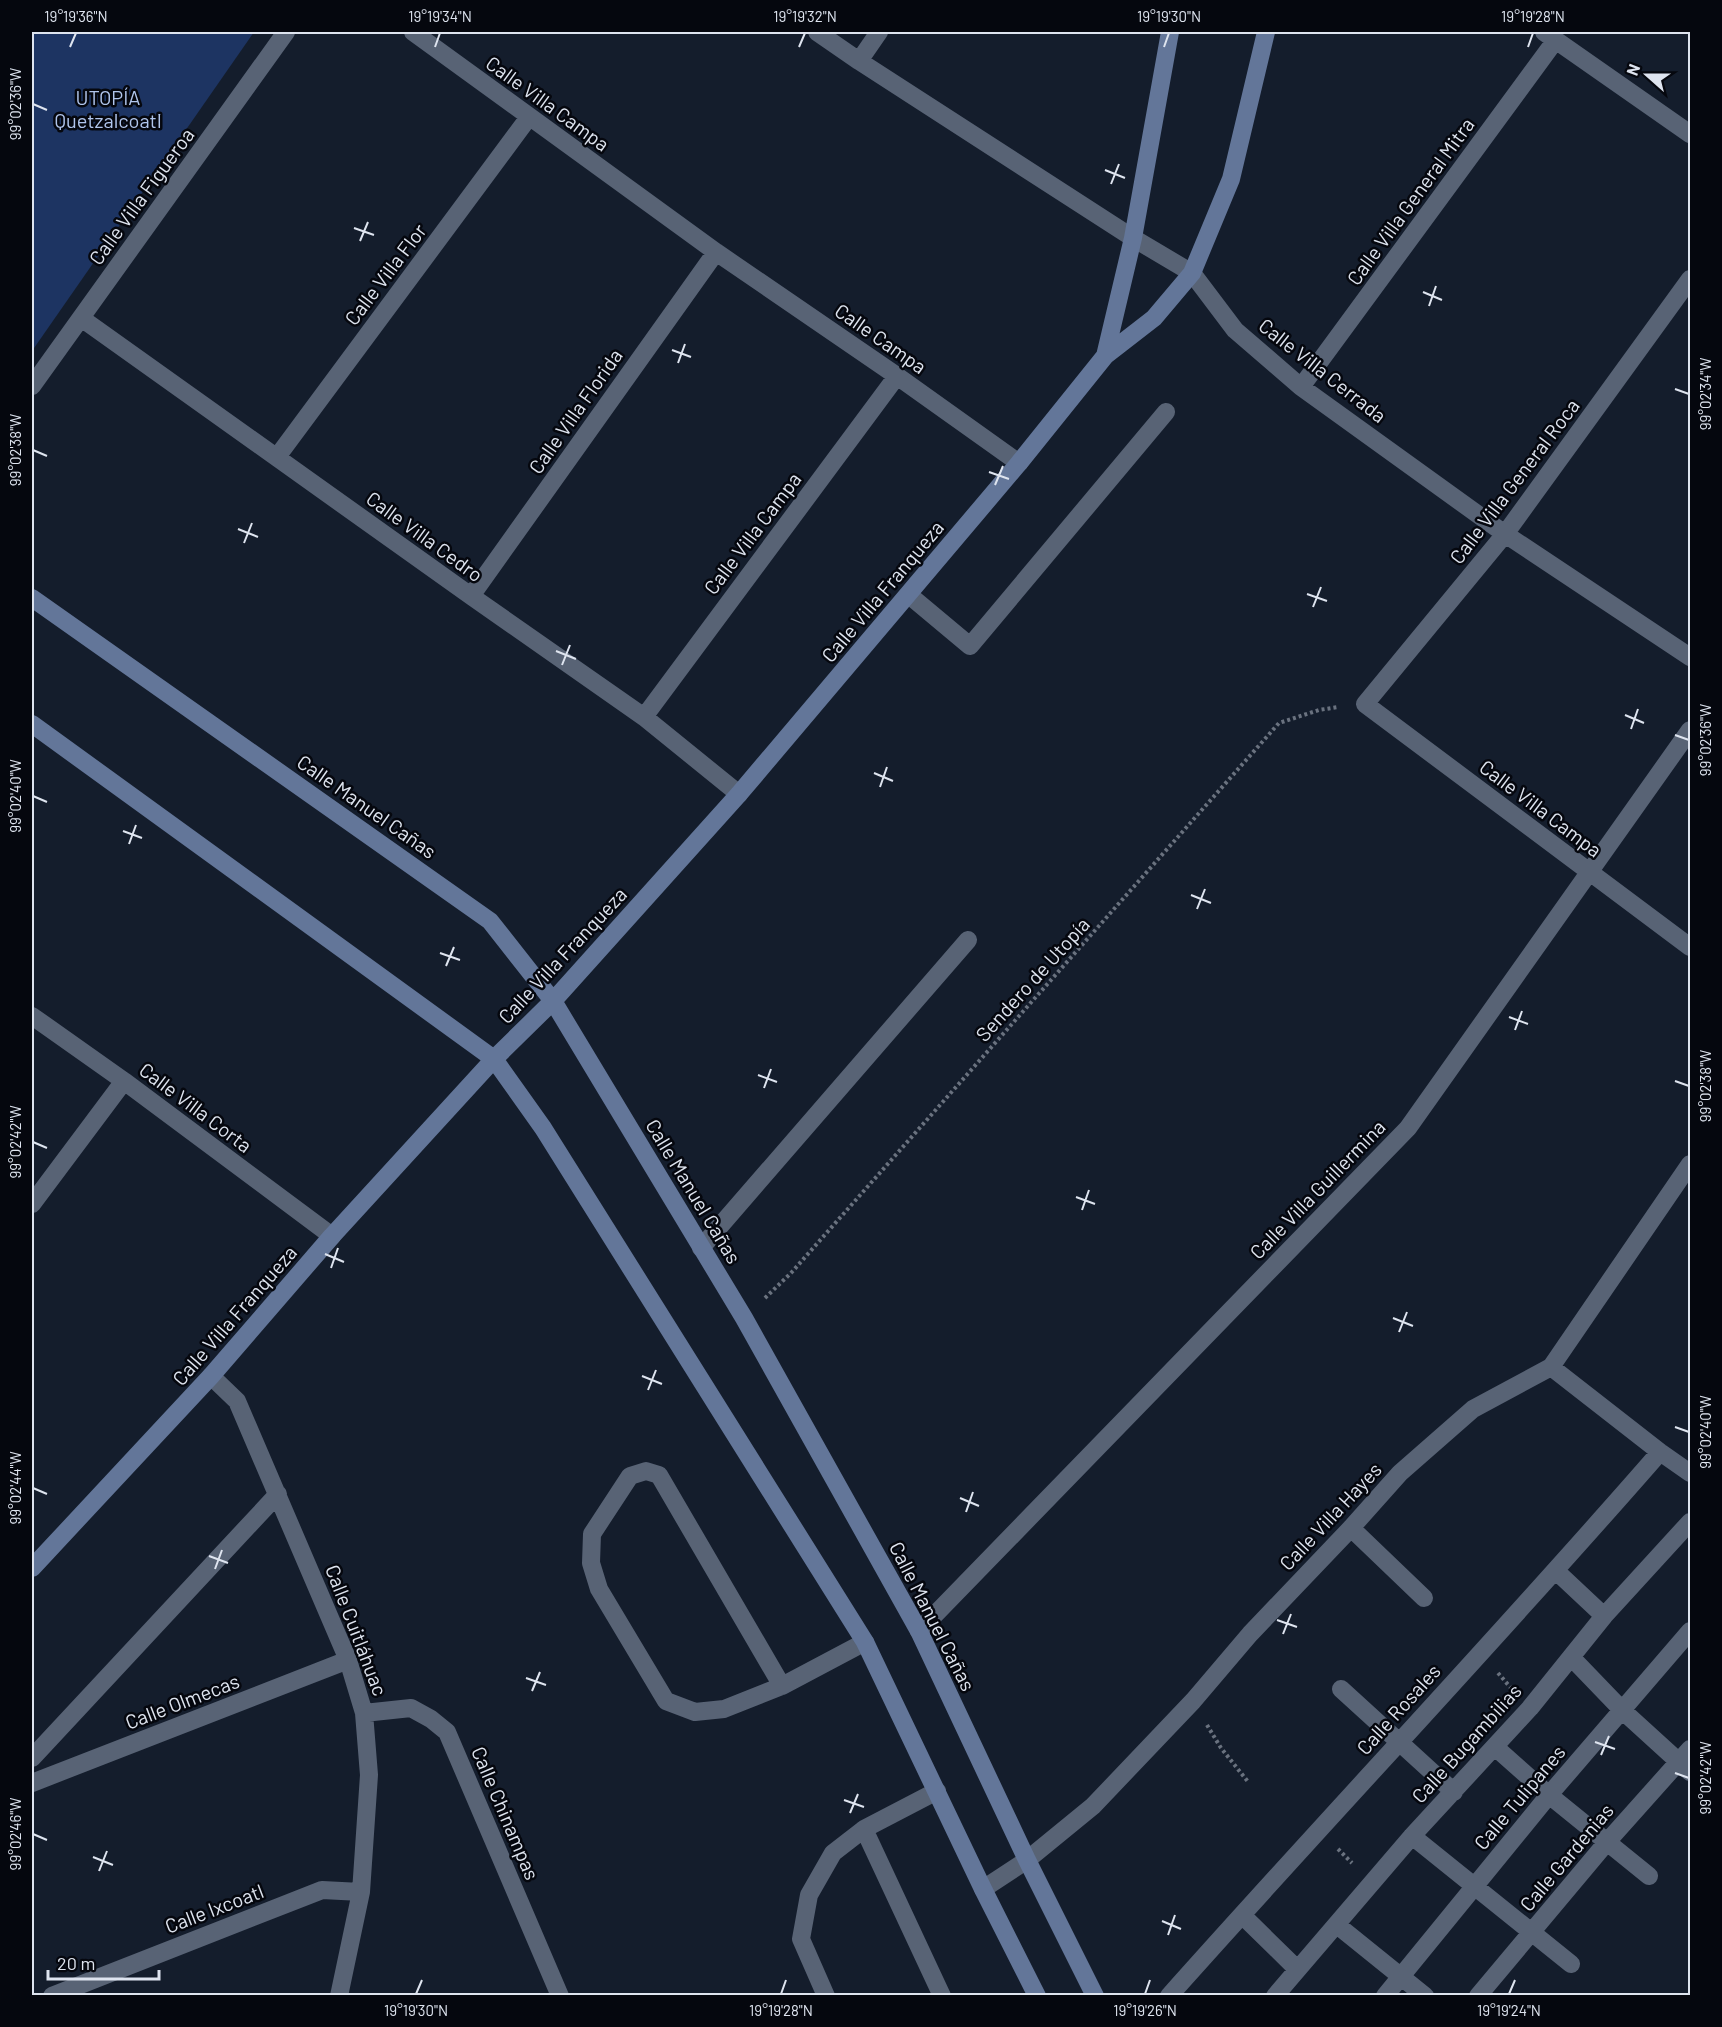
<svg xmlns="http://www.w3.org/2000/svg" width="1722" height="2027" font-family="Barlow,sans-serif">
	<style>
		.green { fill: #1d3462 }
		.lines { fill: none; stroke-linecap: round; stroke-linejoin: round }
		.path { stroke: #6a727f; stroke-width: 4; stroke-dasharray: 3 3; stroke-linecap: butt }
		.lane { stroke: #586375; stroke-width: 18 }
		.street { stroke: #586375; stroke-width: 18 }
		.secondary { stroke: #637699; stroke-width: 18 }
		.ticks { fill: none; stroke: #dee4ef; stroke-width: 2 }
		.labels { text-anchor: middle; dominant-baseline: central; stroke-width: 5; stroke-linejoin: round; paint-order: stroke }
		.park-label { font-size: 20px; fill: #b0c5ec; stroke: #05070e }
		.street-label { font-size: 20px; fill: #dee4ef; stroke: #05070e }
		.neatline { fill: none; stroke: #dee4ef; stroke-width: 2 }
		.ticks-label { font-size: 15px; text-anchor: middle; fill: #dee4ef }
	</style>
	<rect width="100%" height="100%" fill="#141d2c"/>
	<!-- green -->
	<path class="green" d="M32,32H254L32,351Z"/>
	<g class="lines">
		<!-- path -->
		<path class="path" d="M765,1298L791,1273L1279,723L1319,710L1338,707
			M1498,1673L1511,1688
			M1207,1725L1221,1748L1249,1783
			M1338,1849L1352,1863"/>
		<!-- lane -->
		<path class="lane" d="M909,595L970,646L1166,412
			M701,1248L968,940
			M782,1686L659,1475L646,1471L630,1476L592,1534L591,1563L599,1589L666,1701L695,1712L724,1709L782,1686L865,1642
			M864,1829L942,1996
			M826,1996L801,1939L809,1895L833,1853L864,1829L937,1791"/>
		<!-- street -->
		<path class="street" d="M413,32L716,252L897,376L1019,463
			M817,32L859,61L1133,238L1192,273L1235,330L1301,387L1505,534L1690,657
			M1544,32L1690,134
			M859,61L879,32
			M1690,279L1505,534L1365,704L1690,947
			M81,318L471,596L644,717L739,794
			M32,386L286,32
			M1301,387L1555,41
			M277,457L529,117
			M471,596L716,252
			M644,717L897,376
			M32,1016L124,1081L332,1236
			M32,1204L124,1081
			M1551,1367L1660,1452L1690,1473
			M211,1376L237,1401L348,1660L364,1713L369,1775L361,1892L339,1996
			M1351,1528L1424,1598
			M1556,1571L1604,1616
			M919,1631L1408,1128L1690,730
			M1572,1658L1623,1711L1690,1772
			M1341,1689L1454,1792
			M364,1713L411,1708L431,1719L447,1732L560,1996
			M1495,1747L1549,1795L1649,1876
			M32,1758L278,1494
			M32,1783L348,1660
			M1412,1836L1571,1964
			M983,1889L1027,1860L1093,1806L1193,1701L1250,1634L1351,1528L1400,1473L1473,1409L1551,1367L1690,1164
			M1242,1915L1297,1969
			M1337,1925L1425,1996
			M52,1996L322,1890L361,1892
			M1169,1996C1332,1813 1500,1636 1660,1452
			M1275,1996L1412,1836L1530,1708L1604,1616L1690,1522
			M1385,1996L1549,1795L1690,1631
			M1478,1996L1607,1842L1690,1749"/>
		<!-- secondary -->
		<path class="secondary" d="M1105,356L1133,238L1170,32
			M32,598L490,921L553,1001L744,1318L919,1631L1027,1860L1095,1996
			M32,724L494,1059L543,1128L865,1642L983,1889L1037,1996
			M32,1568L211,1376L332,1236L494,1059L553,1001L739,794L1019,463L1105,356L1154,318L1192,273L1231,179L1266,32"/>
	</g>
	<!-- ticks -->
	<path class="ticks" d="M70,47L76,33M435,47L440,33M799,47L805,33M1164,47L1169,33M1528,47L1533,33M33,104L47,110M1105,170L1125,178M1111,184L1119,164M354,228L374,235M360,241L368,222M1423,292L1442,300M1429,306L1436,286M672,350L691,357M678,363L685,344M1675,389L1689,394M33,450L47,456M989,472L1009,479M995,485L1003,466M238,529L258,537M244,543L252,523M1307,594L1327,601M1313,607L1321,587M556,651L576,659M562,665L570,645M1625,715L1644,723M1631,729L1638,709M1675,735L1689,740M874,773L893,781M880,787L887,767M33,796L47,802M123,831L142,838M129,844L136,825M1191,895L1211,903M1197,909L1205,889M440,953L460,960M446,966L454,947M1509,1017L1528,1024M1515,1030L1522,1011M758,1075L777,1082M1675,1081L1689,1086M764,1088L771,1069M33,1142L47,1148M1076,1197L1095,1204M1082,1210L1089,1190M325,1254L344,1262M331,1268L338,1248M1393,1318L1413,1326M1399,1332L1407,1312M642,1376L662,1384M648,1390L656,1370M1675,1427L1689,1432M33,1488L47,1494M960,1498L979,1506M966,1512L973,1492M209,1556L228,1563M215,1569L222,1550M1277,1620L1297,1627M1283,1634L1291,1614M526,1678L546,1685M532,1691L540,1672M1595,1742L1615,1749M1601,1755L1609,1736M1675,1773L1689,1778M844,1800L864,1807M850,1813L858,1794M33,1834L47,1840M93,1857L113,1865M99,1871L107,1851M1162,1921L1181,1929M1168,1935L1175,1915M416,1994L422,1980M781,1994L786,1980M1145,1994L1150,1980M1509,1994L1515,1980"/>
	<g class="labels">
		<!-- park labels -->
		<g class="park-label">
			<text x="108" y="97">UTOPÍA<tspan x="108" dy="23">Quetzalcoatl</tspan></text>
		</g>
		<!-- street labels -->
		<g class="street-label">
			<text transform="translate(548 103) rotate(36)">Calle Villa Campa</text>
			<text transform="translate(141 196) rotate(-54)">Calle Villa Figueroa</text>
			<text transform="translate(1410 201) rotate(-54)">Calle Villa General Mitra</text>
			<text transform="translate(385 274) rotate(-53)">Calle Villa Flor</text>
			<text transform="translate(881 338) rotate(35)">Calle Campa</text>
			<text transform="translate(1323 370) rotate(38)">Calle Villa Cerrada</text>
			<text transform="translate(575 411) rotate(-55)">Calle Villa Florida</text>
			<text transform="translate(1514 481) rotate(-53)">Calle Villa General Roca</text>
			<text transform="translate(752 533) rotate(-53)">Calle Villa Campa</text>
			<text transform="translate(425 536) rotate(36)">Calle Villa Cedro</text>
			<text transform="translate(882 591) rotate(-50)">Calle Villa Franqueza</text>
			<text transform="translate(367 806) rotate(35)">Calle Manuel Cañas</text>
			<text transform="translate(1541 808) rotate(37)">Calle Villa Campa</text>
			<text transform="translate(562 955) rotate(-47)">Calle Villa Franqueza</text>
			<text transform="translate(1032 979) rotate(-48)">Sendero de Utopía</text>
			<text transform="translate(196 1107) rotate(37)">Calle Villa Corta</text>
			<text transform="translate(1317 1189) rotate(-46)">Calle Villa Guillermina</text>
			<text transform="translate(694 1191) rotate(59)">Calle Manuel Cañas</text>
			<text transform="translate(234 1315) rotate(-49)">Calle Villa Franqueza</text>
			<text transform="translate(1330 1516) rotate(-47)">Calle Villa Hayes</text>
			<text transform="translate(933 1616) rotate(63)">Calle Manuel Cañas</text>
			<text transform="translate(357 1630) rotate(69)">Calle Cuitláhuac</text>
			<text transform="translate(182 1701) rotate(-21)">Calle Olmecas</text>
			<text transform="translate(1398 1709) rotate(-48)">Calle Rosales</text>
			<text transform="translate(1466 1743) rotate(-48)">Calle Bugambilias</text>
			<text transform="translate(1519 1797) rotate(-50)">Calle Tulipanes</text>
			<text transform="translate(506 1813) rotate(67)">Calle Chinampas</text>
			<text transform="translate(1566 1857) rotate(-50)">Calle Gardenias</text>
			<text transform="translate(214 1908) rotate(-21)">Calle Ixcoatl</text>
		</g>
	</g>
	<!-- border -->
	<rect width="1722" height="2027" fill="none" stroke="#05070e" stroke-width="66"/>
	<!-- north arrow -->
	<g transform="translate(1647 75) rotate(291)" stroke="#05070e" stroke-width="4.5" paint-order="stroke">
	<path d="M0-4.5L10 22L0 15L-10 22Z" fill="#dee4ef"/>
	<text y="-9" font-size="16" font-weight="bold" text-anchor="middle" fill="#dee4ef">N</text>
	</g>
	<!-- scale -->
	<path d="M48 1970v9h111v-9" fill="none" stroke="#dee4ef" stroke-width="3"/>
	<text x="57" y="1970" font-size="18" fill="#dee4ef" stroke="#05070e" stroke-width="4.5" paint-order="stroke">20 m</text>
	<rect x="33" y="33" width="1656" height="1961" class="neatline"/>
	<g class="ticks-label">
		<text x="76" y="22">19°19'36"N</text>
		<text x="440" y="22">19°19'34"N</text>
		<text x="805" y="22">19°19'32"N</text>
		<text x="1169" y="22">19°19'30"N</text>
		<text x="1533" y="22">19°19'28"N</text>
		<text transform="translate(16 104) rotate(-90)" y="5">99°02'36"W</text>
		<text transform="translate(1706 394) rotate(-90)" y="5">99°02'34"W</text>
		<text transform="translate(16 450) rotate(-90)" y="5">99°02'38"W</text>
		<text transform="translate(1706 740) rotate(-90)" y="5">99°02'36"W</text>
		<text transform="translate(16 796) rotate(-90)" y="5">99°02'40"W</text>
		<text transform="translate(1706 1086) rotate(-90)" y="5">99°02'38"W</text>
		<text transform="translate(16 1142) rotate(-90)" y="5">99°02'42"W</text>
		<text transform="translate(1706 1432) rotate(-90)" y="5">99°02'40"W</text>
		<text transform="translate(16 1488) rotate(-90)" y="5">99°02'44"W</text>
		<text transform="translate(1706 1778) rotate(-90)" y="5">99°02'42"W</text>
		<text transform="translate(16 1834) rotate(-90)" y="5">99°02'46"W</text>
		<text x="416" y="2016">19°19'30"N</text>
		<text x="781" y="2016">19°19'28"N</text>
		<text x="1145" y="2016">19°19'26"N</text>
		<text x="1509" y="2016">19°19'24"N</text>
	</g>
</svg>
